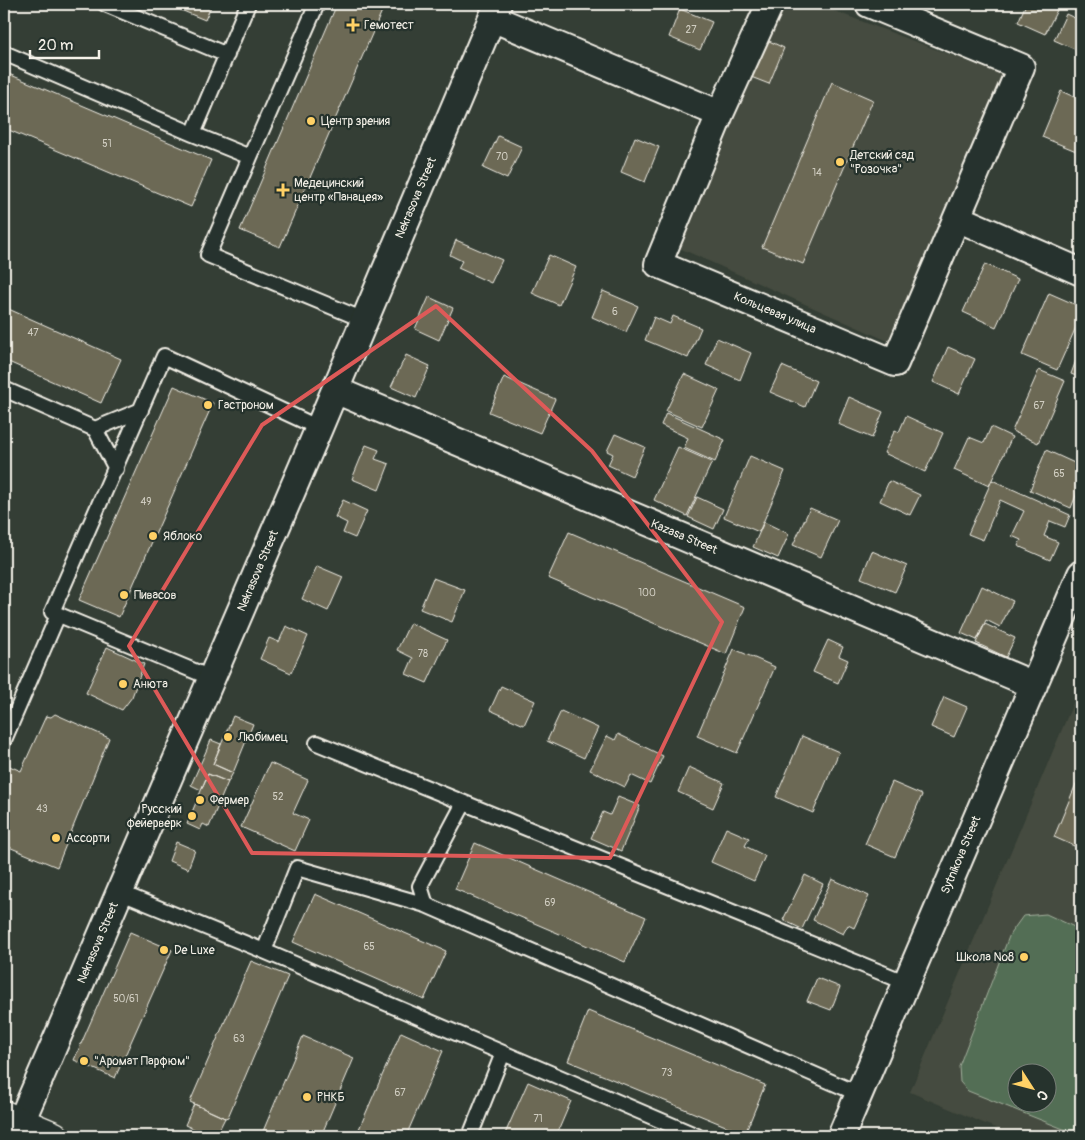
<svg xmlns="http://www.w3.org/2000/svg" width="1085" height="1140" font-family="Pangolin,sans-serif">
	<style>
		.built { fill: #454b3f; fill-rule: evenodd }
		.green { fill: #536e55; stroke: #a4b09e; fill-rule: evenodd }
		.building { fill: #6c6955; stroke: #f4f1e8 }
		.lines { fill: none; stroke-linecap: round; stroke-linejoin: round }
		.service-casing { stroke: #f4f1e8; stroke-width: 18 }
		.minor-casing { stroke: #f4f1e8; stroke-width: 30 }
		.tertiary-casing { stroke: #f4f1e8; stroke-width: 31 }
		.service { stroke: #26332d; stroke-width: 14 }
		.minor { stroke: #26332d; stroke-width: 26 }
		.tertiary { stroke: #26332d; stroke-width: 28 }
		.marked { fill: none; stroke: #de5a58; stroke-width: 4; stroke-linejoin: round }
		.poi-dot { fill: #ffd166; stroke: #26332d; stroke-width: 2 }
		.labels { text-anchor: middle; dominant-baseline: central; stroke-width: 4.5; stroke-linejoin: round; paint-order: stroke }
		.number-label { font-size: 10px; fill: #d2cfc3 }
		.poi-label { font-size: 12px; fill: #f4f1e8; stroke: #26332d; text-anchor: start }
		.street-label { font-size: 12px; fill: #f4f1e8; stroke: #26332d }
	</style>
	<rect width="100%" height="100%" fill="#343e35"/>
	<filter id="ink" filterUnits="userSpaceOnUse"><feTurbulence type="fractalNoise" baseFrequency=".02" numOctaves="2"/><feDisplacementMap in="SourceGraphic" scale="10" xChannelSelector="R" yChannelSelector="G"/><feConvolveMatrix kernelMatrix="1 2 1 2 8 2 1 2 1" color-interpolation-filters="sRGB"/></filter>
	<g filter="url(#ink)">
		<!-- built -->
		<path class="built" d="M779,4H816L1006,76L888,341L677,247Z
			M1081,684V1136H1014L910,1092ZM1018,1072H1048V1102H1018Z"/>
		<!-- green -->
		<path class="green" d="M1046,914L1081,930V1136L968,1091L960,1082L959,1066L1010,934L1023,916ZM1018,1072H1048V1102H1018Z"/>
		<!-- building -->
		<path class="building" d="M166,4H212L205,20Z
			M337,4H385L280,247L240,230Z
			M1026,4H1046L1057,10L1045,34L1018,22Z
			M680,9L712,22L700,50L669,37Z
			M1066,14L1081,21V45L1079,51L1054,40Z
			M767,40L784,48L769,84L751,77Z
			M4,72L211,160L191,207L4,128Z
			M832,82L873,100L803,264L762,247Z
			M1061,91L1081,100V153L1042,137Z
			M498,136L522,147L507,179L483,168Z
			M635,137L659,147L645,182L621,172Z
			M456,240L502,260L491,283L458,268L462,261L450,255Z
			M549,255L576,267L559,305L532,293Z
			M985,264L1018,279L996,327L963,312Z
			M603,291L638,306L626,332L592,317Z
			M1049,293L1081,307V316L1057,370L1022,355Z
			M429,297L453,308L439,340L415,329Z
			M4,307L121,359L101,403L4,360Z
			M673,316L701,328L688,358L645,340L654,317L670,324Z
			M717,338L751,353L740,380L706,365Z
			M948,347L975,359L959,394L933,382Z
			M1081,347V378L1071,374Z
			M406,355L430,366L416,398L391,387Z
			M782,366L816,381L805,407L770,392Z
			M1039,370L1065,381L1038,443L1012,431Z
			M684,374L719,390L702,427L666,411Z
			M504,377L555,399L540,433L489,412Z
			M174,386L213,403L119,617L79,600Z
			M849,397L883,412L872,438L838,424Z
			M666,413L725,440L715,462L684,448L688,438L661,425Z
			M906,416L943,433L925,472L884,453L895,430L899,432Z
			M991,427L1012,437L989,486L954,470L969,437L984,443Z
			M615,434L645,447L632,476L608,465L613,454L607,451Z
			M366,445L379,450L375,459L389,464L379,490L352,479Z
			M678,447L712,462L687,516L654,500Z
			M1046,450L1081,466V483L1071,508L1030,490Z
			M750,456L785,471L759,532L724,517Z
			M992,480L1070,515L1065,527L1050,521L1044,536L1058,542L1050,560L1018,546L1021,540L1012,536L1024,511L1000,500L983,540L968,534Z
			M889,481L920,495L910,515L880,501Z
			M697,497L723,509L714,529L688,517Z
			M343,500L367,511L355,538L343,533L347,523L335,517Z
			M810,508L838,520L821,557L793,545Z
			M764,522L789,534L778,558L753,547Z
			M569,532L745,607L726,654L548,578Z
			M872,551L907,566L895,592L861,578Z
			M317,566L343,577L328,611L302,599Z
			M433,578L465,590L452,622L420,609Z
			M982,586L1013,601L1000,627L986,620L977,640L961,633Z
			M410,623L447,640L427,683L406,674L413,658L397,650Z
			M985,624L1015,638L1006,657L976,643Z
			M286,626L308,636L291,673L260,659L269,638L279,642Z
			M828,640L843,647L839,656L848,660L838,683L813,672Z
			M107,647L144,664L132,697L122,710L86,693Z
			M734,649L775,667L737,753L697,736Z
			M501,686L535,701L524,725L490,710Z
			M944,697L967,707L954,737L931,727Z
			M561,711L598,728L584,758L547,741Z
			M55,714L109,738L57,867L4,845V772L7,765L21,771L46,716L51,717Z
			M233,716L253,724L233,773L213,764Z
			M618,734L663,756L650,784L631,775L625,787L590,770L607,736L615,740Z
			M802,736L839,752L813,813L776,797Z
			M211,740L221,744L213,764L233,773L228,782L208,774L201,790L191,785Z
			M270,763L308,780L293,813L309,820L295,851L241,827Z
			M689,767L724,783L713,808L678,792Z
			M1081,772V849L1054,837Z
			M208,774L228,782L209,827L203,824L200,830L187,824Z
			M892,782L922,795L895,857L865,844Z
			M618,797L640,806L621,851L591,838L603,812L610,815Z
			M726,828L749,838L745,846L765,856L754,881L711,862Z
			M176,842L195,850L188,869L169,861Z
			M475,843L646,917L625,962L455,889Z
			M805,875L823,884L802,929L783,920Z
			M832,879L869,896L854,928L848,925L843,934L813,920Z
			M315,894L446,951L424,1000L293,942Z
			M130,932L172,950L115,1078L74,1060Z
			M251,961L288,976L228,1117L225,1118L190,1102Z
			M817,978L840,987L831,1010L807,1001Z
			M588,1011L765,1085L745,1134L568,1061Z
			M401,1032L443,1051L406,1136H356Z
			M303,1036L354,1058L321,1136H261Z
			M528,1082L571,1101L556,1136H504Z
			M194,1104L225,1118L216,1136H209L185,1125Z"/>
		<g class="lines">
			<defs>
				<path id="service" d="M105,4L227,55
					M248,4L193,134L250,157L208,255L364,320
					M4,53L193,134
					M250,157L317,4
					M4,389L95,429L141,410
					M95,429L116,469
					M211,678L52,612L164,356L319,428
					M4,740L58,615
					M317,743L907,983
					M464,803L420,886L426,905L859,1094
					M119,892L264,951
					M426,905L297,868L264,951L503,1053
					M470,1136L503,1053L697,1136"/>
				<path id="minor" d="M770,4L720,114L658,264L895,363L1021,67L869,4
					M492,18L720,114
					M957,218L1081,272
					M335,390L1034,685
					M15,1136L319,428L498,4
					M841,1136L1081,574"/>
				<path id="tertiary" d="M4,1115L54,1136"/>
			</defs>
			<!-- service casing -->
			<use href="#service" class="service-casing"/>
			<!-- minor casing -->
			<use href="#minor" class="minor-casing"/>
			<!-- tertiary casing -->
			<use href="#tertiary" class="tertiary-casing"/>
			<!-- service -->
			<use href="#service" class="service"/>
			<!-- minor -->
			<use href="#minor" class="minor"/>
			<!-- tertiary -->
			<use href="#tertiary" class="tertiary"/>
		</g>
	</g>
	<!-- marked area -->
	<path class="marked" d="M436,306L592,451L722,622L610,858L252,853L129,646L262,425Z"/>
	<!-- markers -->
	<g class="poi-dot">
		<path d="M350.5 17.5h5v5h5v5h-5v5h-5v-5h-5v-5h5z"/>
		<circle cx="311" cy="121" r="5"/>
		<circle cx="840" cy="162" r="5"/>
		<path d="M280.5 182.5h5v5h5v5h-5v5h-5v-5h-5v-5h5z"/>
		<circle cx="208" cy="405" r="5"/>
		<circle cx="153" cy="536" r="5"/>
		<circle cx="124" cy="595" r="5"/>
		<circle cx="123" cy="684" r="5"/>
		<circle cx="228" cy="737" r="5"/>
		<circle cx="200" cy="800" r="5"/>
		<circle cx="192" cy="816" r="5"/>
		<circle cx="56" cy="838" r="5"/>
		<circle cx="164" cy="950" r="5"/>
		<circle cx="1024" cy="957" r="5"/>
		<circle cx="84" cy="1061" r="5"/>
		<circle cx="307" cy="1097" r="5"/>
	</g>
	<g class="labels">
		<!-- number labels -->
		<g class="number-label">
			<text x="691" y="30">27</text>
			<text x="107" y="144">51</text>
			<text x="502" y="157">70</text>
			<text x="817" y="173">14</text>
			<text x="615" y="312">6</text>
			<text x="33" y="333">47</text>
			<text x="1039" y="406">67</text>
			<text x="1059" y="474">65</text>
			<text x="146" y="502">49</text>
			<text x="647" y="593">100</text>
			<text x="423" y="654">78</text>
			<text x="278" y="797">52</text>
			<text x="42" y="809">43</text>
			<text x="550" y="903">69</text>
			<text x="369" y="947">65</text>
			<text x="126" y="999">50/61</text>
			<text x="239" y="1039">63</text>
			<text x="667" y="1073">73</text>
			<text x="400" y="1093">67</text>
			<text x="538" y="1119">71</text>
		</g>
		<!-- poi labels -->
		<g class="poi-label">
			<text x="364" y="25">Гемотест</text>
			<text x="321" y="121">Центр зрения</text>
			<text x="850" y="155">Детский сад<tspan x="850" dy="14">"Розочка"</tspan></text>
			<text x="294" y="183">Медецинский<tspan x="294" dy="14">центр «Панацея»</tspan></text>
			<text x="218" y="405">Гастроном</text>
			<text x="163" y="536">Яблоко</text>
			<text x="134" y="595">Пивасов</text>
			<text x="133" y="684">Анюта</text>
			<text x="238" y="737">Любимец</text>
			<text x="210" y="800">Фермер</text>
			<text x="182" y="809" text-anchor="end">Русский<tspan x="182" dy="14">фейерверк</tspan></text>
			<text x="66" y="838">Ассорти</text>
			<text x="174" y="950">De Luxe</text>
			<text x="1014" y="957" text-anchor="end">Школа №8</text>
			<text x="94" y="1061">"Аромат Парфюм"</text>
			<text x="317" y="1097">РНКБ</text>
		</g>
		<!-- street labels -->
		<g class="street-label">
			<text transform="translate(416 198) rotate(-67)">Nekrasova Street</text>
			<text transform="translate(775 313) rotate(23)">Кольцевая улица</text>
			<text transform="translate(684 537) rotate(23)">Kazasa Street</text>
			<text transform="translate(258 571) rotate(-67)">Nekrasova Street</text>
			<text transform="translate(961 855) rotate(-67)">Sytnikova Street</text>
			<text transform="translate(98 943) rotate(-67)">Nekrasova Street</text>
		</g>
	</g>
	<!-- margin -->
	<rect width="1085" height="1140" fill="none" stroke="#26332d" stroke-width="20"/>
	<rect x="10" y="10" width="1065" height="1120" fill="none" stroke="#f4f1e8" stroke-width="2" filter="url(#ink)"/>
	<!-- north arrow -->
	<g transform="translate(1032 1088) rotate(126)"><circle r="24" fill="#26332d" stroke="#787f78"/>
	<path d="M0-4L9 19L0 12L-9 19Z" fill="#ffd166"/>
	<text y="-8" font-size="14" font-weight="bold" text-anchor="middle" fill="#f4f1e8">С</text>
	</g>
	<!-- scale -->
	<path d="M30 50v8h69v-8" fill="none" stroke="#f4f1e8" stroke-width="2.5"/>
	<text x="38" y="50" font-size="15" fill="#f4f1e8" stroke="#26332d" stroke-width="4" paint-order="stroke">20 m</text>
</svg>
